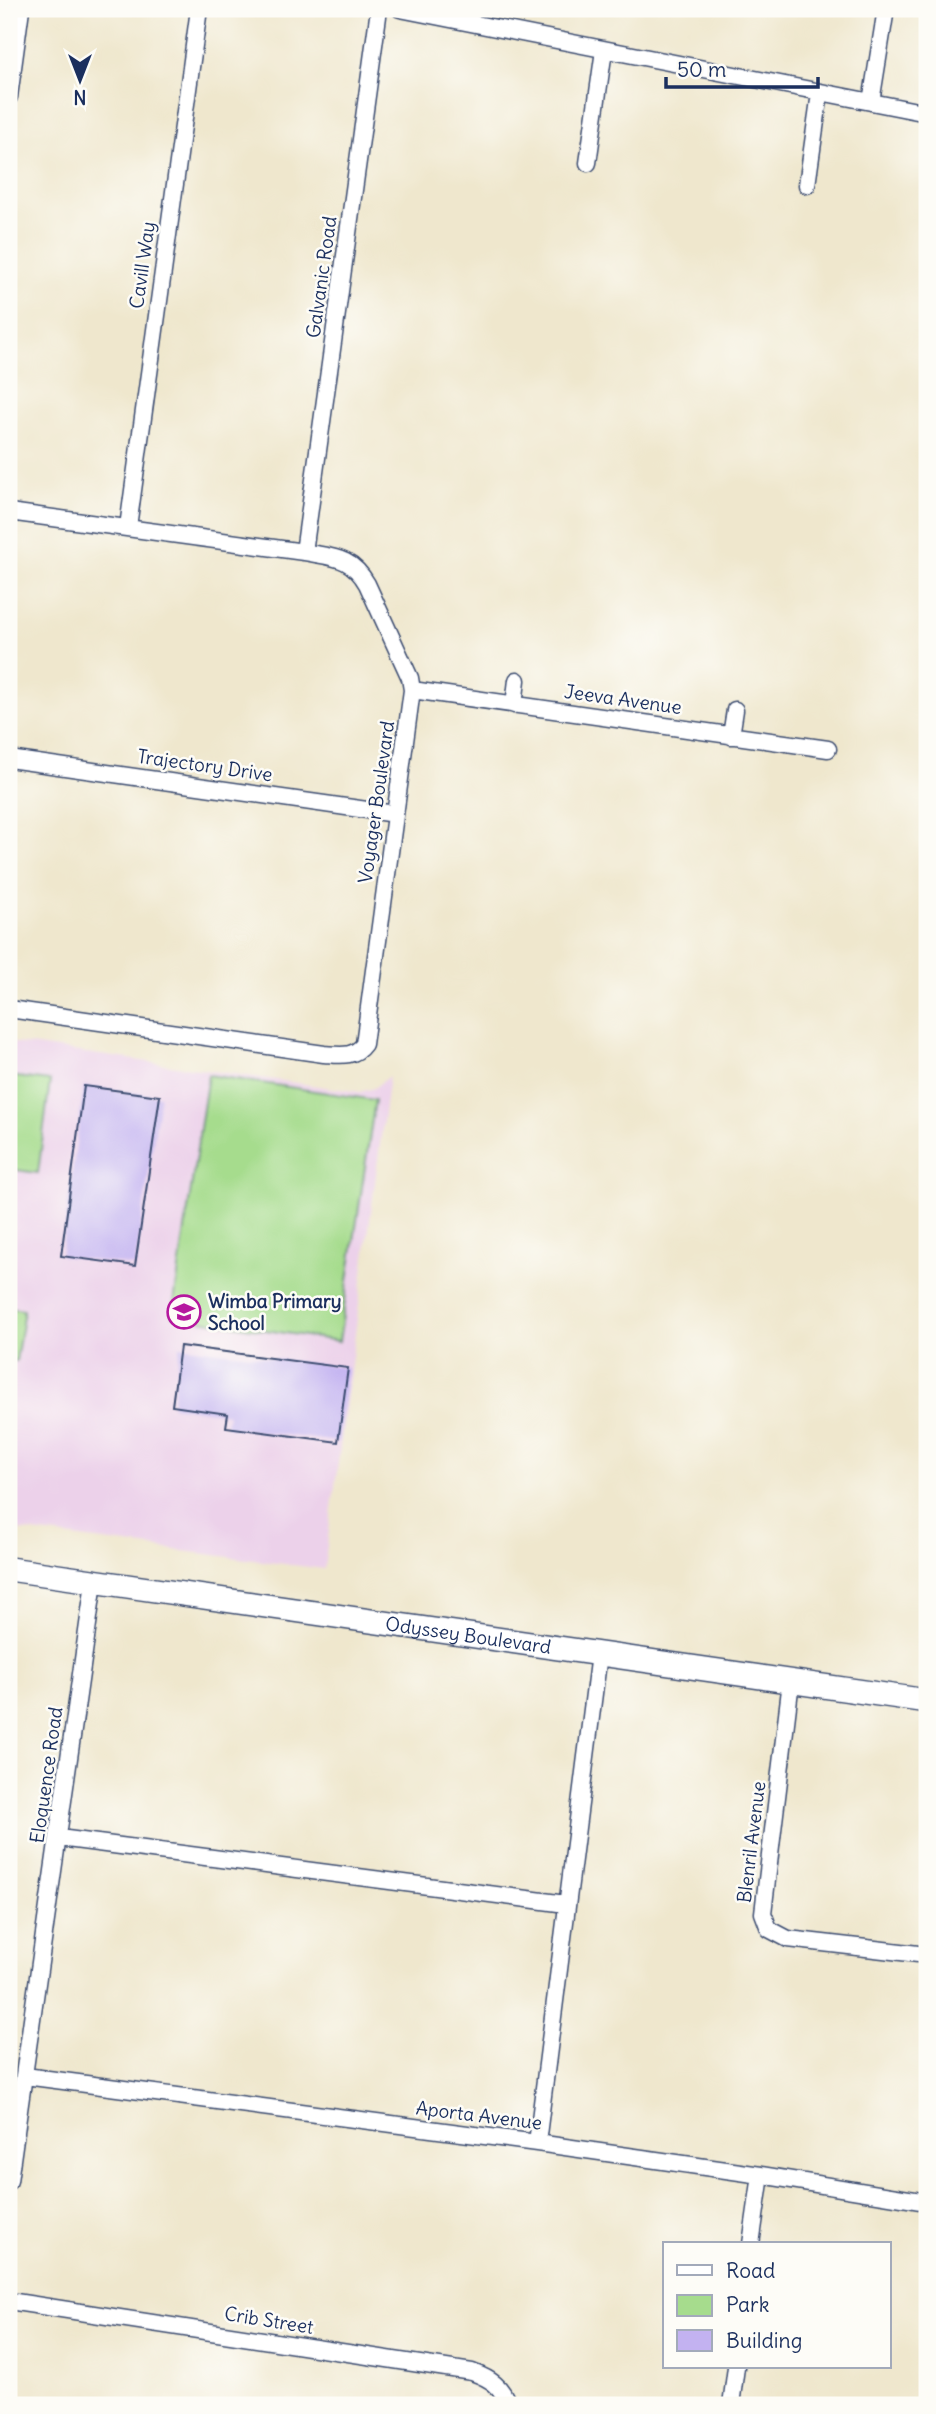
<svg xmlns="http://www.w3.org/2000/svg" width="936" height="2414" font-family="Delius,sans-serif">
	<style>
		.built { fill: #ecd1ea }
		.green { fill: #a6dc8d; stroke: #608676; stroke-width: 2 }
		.building { fill: #c3b2f1 }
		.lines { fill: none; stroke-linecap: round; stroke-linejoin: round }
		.street-casing { stroke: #3b4b6f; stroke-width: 19 }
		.secondary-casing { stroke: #3b4b6f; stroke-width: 26 }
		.street { stroke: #fff; stroke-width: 16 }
		.secondary { stroke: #fff; stroke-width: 23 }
		.labels { text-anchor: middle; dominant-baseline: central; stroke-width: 5; stroke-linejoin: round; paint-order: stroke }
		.street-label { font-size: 19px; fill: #1b2f5e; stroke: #fdfcf7 }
		.poi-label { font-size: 19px; font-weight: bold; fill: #1b2f5e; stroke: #fdfcf7; text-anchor: start }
	</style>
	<rect width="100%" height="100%" fill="#fdfcf7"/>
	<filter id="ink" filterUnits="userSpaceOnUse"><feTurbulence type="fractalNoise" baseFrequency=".0143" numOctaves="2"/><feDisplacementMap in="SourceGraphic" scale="14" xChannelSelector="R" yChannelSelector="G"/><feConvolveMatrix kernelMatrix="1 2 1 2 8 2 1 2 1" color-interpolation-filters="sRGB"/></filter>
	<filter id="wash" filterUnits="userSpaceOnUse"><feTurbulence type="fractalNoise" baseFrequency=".00686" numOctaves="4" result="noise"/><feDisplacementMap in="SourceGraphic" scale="28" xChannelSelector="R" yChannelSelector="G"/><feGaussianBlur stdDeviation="1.57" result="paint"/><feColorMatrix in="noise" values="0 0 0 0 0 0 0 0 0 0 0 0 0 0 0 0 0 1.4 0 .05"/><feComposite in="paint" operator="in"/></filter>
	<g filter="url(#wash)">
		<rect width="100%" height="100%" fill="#efe7cd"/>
		<!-- built -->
		<path class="built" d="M9,1042L360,1092L374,1088L389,1076L324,1569L9,1529Z"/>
		<!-- green -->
		<path class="green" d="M208,1075L375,1100L339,1341L172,1316Z
			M9,1076L50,1081L38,1173L9,1169Z
			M9,1308L24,1310L16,1361L9,1360Z"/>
		<g id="blocks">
			<!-- building -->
			<path class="building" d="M84,1086L160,1096L135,1266L61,1256Z
				M180,1346L348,1368L338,1442L226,1427L228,1414L172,1406Z"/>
		</g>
	</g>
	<g filter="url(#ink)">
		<use href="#blocks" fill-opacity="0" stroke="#3b4b6f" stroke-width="2"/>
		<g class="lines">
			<defs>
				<path id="street" d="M400,9L927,113
					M9,97L21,9
					M871,102L886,9
					M588,163L604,50
					M807,185L820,93
					M9,512L304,552C334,558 351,556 367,584L410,678L412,690L364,1044C354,1058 340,1055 324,1054L9,1009
					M128,527L199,9
					M304,552L379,9
					M412,690L828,749
					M514,705L517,680
					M731,736L735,710
					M9,759L395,814
					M791,1681L763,1913L769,1929L788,1939L927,1955
					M59,1838L566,1904
					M25,2076L537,2143L761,2175L927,2202
					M537,2143L599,1654
					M9,2181L94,1582
					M751,2244L761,2175
					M9,2301L472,2372C491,2379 502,2386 508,2405
					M731,2405L736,2367"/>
				<g id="secondary">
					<path id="s1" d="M9,1569L927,1701"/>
				</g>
			</defs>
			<!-- street casing -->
			<use href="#street" class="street-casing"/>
			<!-- secondary casing -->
			<use href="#secondary" class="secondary-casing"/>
			<!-- street -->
			<use href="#street" class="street"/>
			<!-- secondary -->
			<use href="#secondary" class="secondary"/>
		</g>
	</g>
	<!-- icons -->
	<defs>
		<symbol id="school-ring" viewBox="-11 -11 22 22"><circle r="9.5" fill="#fdfcf7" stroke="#b5179e" stroke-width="1.5"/><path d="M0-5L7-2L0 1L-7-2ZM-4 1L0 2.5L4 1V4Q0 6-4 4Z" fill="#b5179e"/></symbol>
	</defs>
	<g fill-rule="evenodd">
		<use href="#school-ring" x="165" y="1293" width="38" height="38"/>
	</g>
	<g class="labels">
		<!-- street labels -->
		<g class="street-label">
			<text transform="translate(142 265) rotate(-82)">Cavill Way</text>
			<text transform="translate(321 277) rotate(-82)">Galvanic Road</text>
			<text transform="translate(623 699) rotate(8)">Jeeva Avenue</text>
			<text transform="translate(205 765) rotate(8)">Trajectory Drive</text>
			<text transform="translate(376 802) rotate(-82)">Voyager Boulevard</text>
			<text stroke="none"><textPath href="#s1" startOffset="464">Odyssey Boulevard</textPath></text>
			<text transform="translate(46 1775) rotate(-82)">Eloquence Road</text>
			<text transform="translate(751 1842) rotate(-83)">Blenril Avenue</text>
			<text transform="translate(479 2115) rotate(7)">Aporta Avenue</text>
			<text transform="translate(269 2320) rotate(9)">Crib Street</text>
		</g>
		<!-- poi labels -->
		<g class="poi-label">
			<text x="208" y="1301">Wimba Primary<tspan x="208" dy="22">School</tspan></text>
		</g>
	</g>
	<!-- margin -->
	<rect width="936" height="2414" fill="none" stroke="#fdfcf7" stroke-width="35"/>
	<!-- legend -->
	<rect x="663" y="2242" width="228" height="126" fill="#fdfcf7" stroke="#a3aaba" stroke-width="2"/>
	<rect x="677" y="2265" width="35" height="10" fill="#ffffff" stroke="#a3aaba" stroke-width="2"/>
	<text x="726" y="2278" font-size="21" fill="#1b2f5e">Road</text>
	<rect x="677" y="2295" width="35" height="21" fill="#a6dc8d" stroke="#a3aaba" stroke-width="2"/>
	<text x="726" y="2312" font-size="21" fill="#1b2f5e">Park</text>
	<rect x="677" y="2330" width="35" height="21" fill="#c3b2f1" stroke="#a3aaba" stroke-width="2"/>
	<text x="726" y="2348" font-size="21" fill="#1b2f5e">Building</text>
	<!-- north arrow -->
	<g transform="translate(80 80) rotate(180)" stroke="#fdfcf7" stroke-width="5" paint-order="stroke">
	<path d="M0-5L12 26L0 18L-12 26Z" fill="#1b2f5e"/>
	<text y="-10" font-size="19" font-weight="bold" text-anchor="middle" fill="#1b2f5e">N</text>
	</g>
	<!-- scale -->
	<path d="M666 77v10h152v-10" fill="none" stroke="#1b2f5e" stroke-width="3.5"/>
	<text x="677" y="77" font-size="21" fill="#1b2f5e" stroke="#fdfcf7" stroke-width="5" paint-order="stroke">50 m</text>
</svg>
